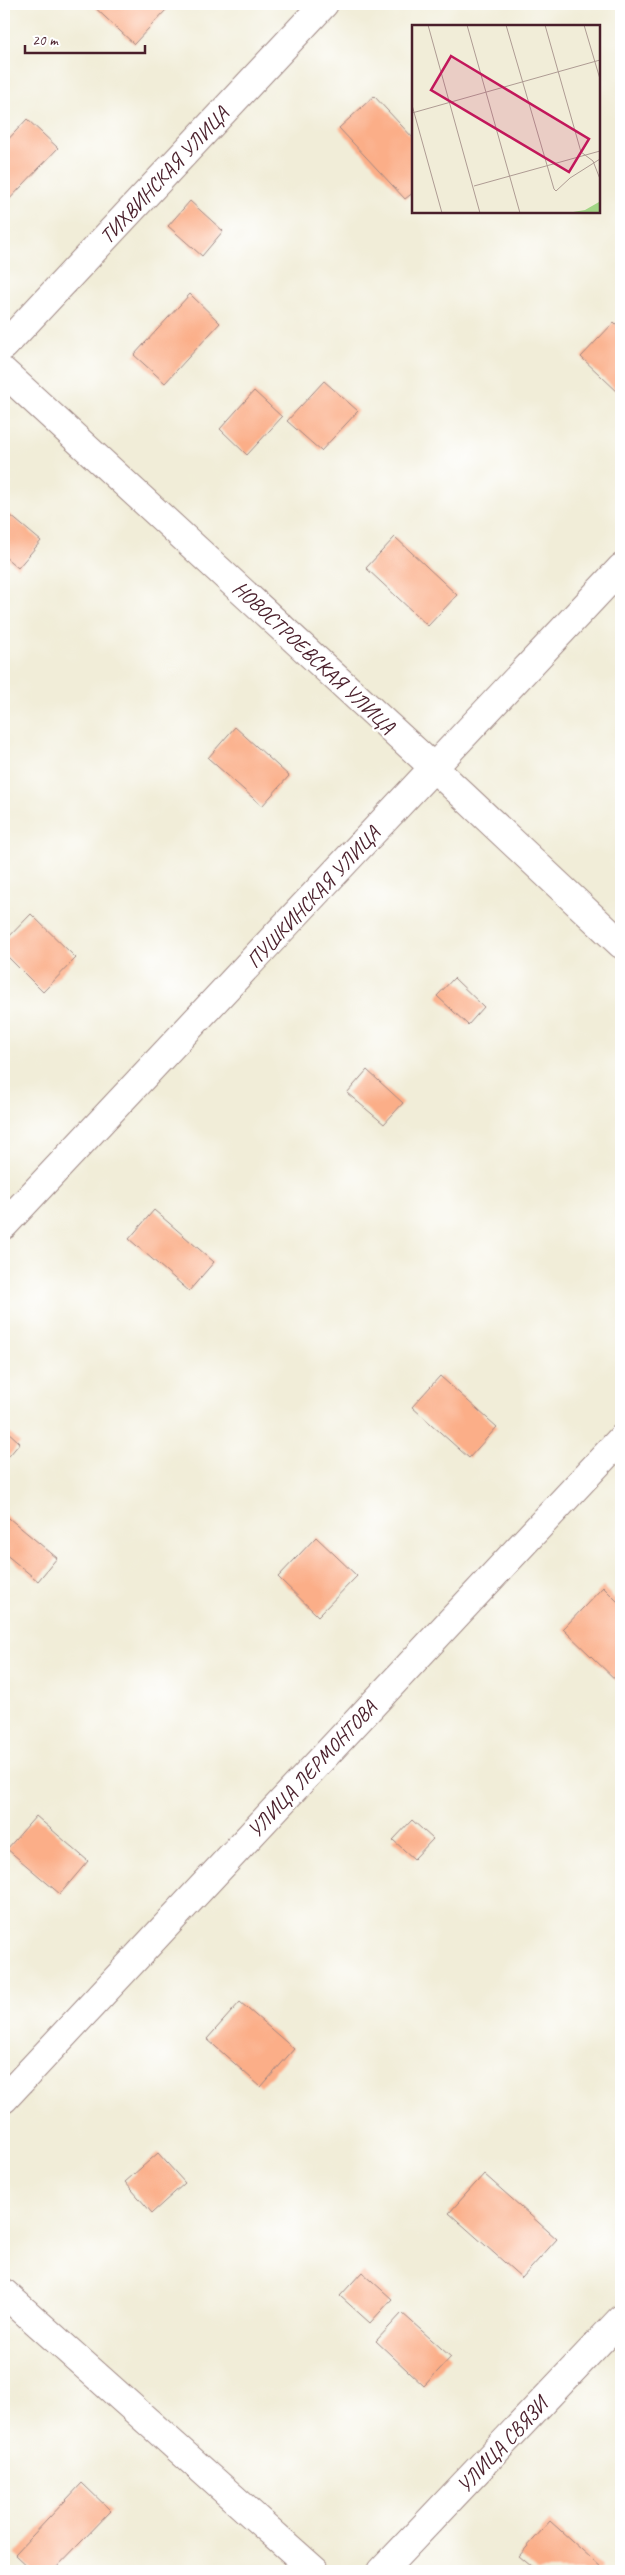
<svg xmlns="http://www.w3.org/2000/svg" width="625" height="2575" font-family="Caveat,sans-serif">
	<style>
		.building { fill: #fbae88 }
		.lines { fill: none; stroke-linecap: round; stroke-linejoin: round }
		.minor-casing { stroke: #9e8682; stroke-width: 30 }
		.minor { stroke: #fff; stroke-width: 28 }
		.labels { text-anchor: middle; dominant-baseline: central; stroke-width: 4.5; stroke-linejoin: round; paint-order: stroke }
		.street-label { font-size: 21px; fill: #4a1f2b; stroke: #fff }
		.inset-road { fill: none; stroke: #ae9b93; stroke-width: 1 }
		.view { fill: #c2185b; fill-opacity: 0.15; stroke: #c2185b; stroke-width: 2.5 }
		.inset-edge { fill: none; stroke: #4a1f2b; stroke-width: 2.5 }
	</style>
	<rect width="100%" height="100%" fill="#fff"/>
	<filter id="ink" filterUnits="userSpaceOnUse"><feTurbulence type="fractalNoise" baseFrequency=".02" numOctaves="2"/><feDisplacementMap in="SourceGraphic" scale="10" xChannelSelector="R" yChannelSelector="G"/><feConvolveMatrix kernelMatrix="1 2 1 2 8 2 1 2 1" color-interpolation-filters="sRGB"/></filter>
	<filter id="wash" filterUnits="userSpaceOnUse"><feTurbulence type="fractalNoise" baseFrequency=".0096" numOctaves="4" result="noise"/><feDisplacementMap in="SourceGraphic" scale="20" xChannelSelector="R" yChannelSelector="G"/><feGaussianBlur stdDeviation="1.12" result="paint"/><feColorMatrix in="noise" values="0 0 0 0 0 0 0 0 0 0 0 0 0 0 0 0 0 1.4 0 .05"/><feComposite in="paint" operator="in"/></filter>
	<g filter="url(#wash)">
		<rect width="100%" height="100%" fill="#f1edd8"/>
		<g id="blocks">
			<!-- building -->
			<path class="building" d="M91,4H160L166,10L134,44Z
				M374,96L414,139V192L405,199L339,128Z
				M27,119L58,148L4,205V144Z
				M190,201L223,231L202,256L168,226Z
				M190,294L220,323L165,383L134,355Z
				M614,322L621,329V395L581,357Z
				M324,381L358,411L321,451L287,421Z
				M254,391L282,417L247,455L220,429Z
				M4,510L41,541L18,568L4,556Z
				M395,537L457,595L428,626L366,568Z
				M235,727L289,776L262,806L208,758Z
				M31,914L76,958L43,992L4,953V942Z
				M454,978L484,1007L468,1025L437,996Z
				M367,1070L403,1103L384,1124L347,1093Z
				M154,1210L214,1262L189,1291L129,1239Z
				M440,1376L497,1427L469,1458L412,1407Z
				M4,1428L20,1443L4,1462Z
				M4,1514L57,1558L38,1581L4,1553Z
				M316,1537L357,1576L318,1616L278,1577Z
				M603,1587L621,1605V1685L563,1629Z
				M36,1816L88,1861L60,1894L7,1849Z
				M412,1820L433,1839L414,1859L393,1840Z
				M240,2002L294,2049L261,2087L207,2039Z
				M158,2153L185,2183L152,2213L125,2182Z
				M484,2174L557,2239L522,2278L449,2213Z
				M362,2272L392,2299L370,2323L340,2296Z
				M402,2313L451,2357L424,2386L376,2341Z
				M82,2483L111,2511L53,2571H33L15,2554Z
				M550,2521L602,2568L599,2571H537L519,2556Z"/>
		</g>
	</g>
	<g filter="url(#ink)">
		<use href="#blocks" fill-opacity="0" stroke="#9e8682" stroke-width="1"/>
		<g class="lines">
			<defs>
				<path id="minor" d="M4,346L324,4
					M4,372L434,768L621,944
					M4,1225L621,568
					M4,2099L621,1439
					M4,2293L315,2571
					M382,2571L621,2319"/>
			</defs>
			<!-- minor casing -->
			<use href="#minor" class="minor-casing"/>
			<!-- minor -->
			<use href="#minor" class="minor"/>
		</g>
	</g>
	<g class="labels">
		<!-- street labels -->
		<g class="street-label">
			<text transform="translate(164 175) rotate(-47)">ТИХВИНСКАЯ УЛИЦА</text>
			<text transform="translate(314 657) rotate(43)">НОВОСТРОЕВСКАЯ УЛИЦА</text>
			<text transform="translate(313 897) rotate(-47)">ПУШКИНСКАЯ УЛИЦА</text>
			<text transform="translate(312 1769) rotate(-47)">УЛИЦА ЛЕРМОНТОВА</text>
			<text transform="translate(502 2445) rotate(-47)">УЛИЦА СВЯЗИ</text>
		</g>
	</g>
	<!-- overview -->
	<g transform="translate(412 25)">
		<rect width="188" height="188" fill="#f1edd8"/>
		<path d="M187,177V187H161L173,185Z" fill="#a1d585"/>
		<path class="inset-road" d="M16,0L68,188M55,0L108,188M94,0L142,164L144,166L158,153L188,134M133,0L169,127L181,136L188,154M172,0L188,54M0,80L30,188M0,88L188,35M62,161L188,126"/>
		<path class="view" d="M39,31L177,114L157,147L19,65Z"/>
		<rect width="188" height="188" class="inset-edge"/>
	</g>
	<!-- margin -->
	<rect width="625" height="2575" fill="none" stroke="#fff" stroke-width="20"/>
	<!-- scale -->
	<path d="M25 45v8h120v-8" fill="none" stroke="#4a1f2b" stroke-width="2.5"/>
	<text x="32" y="45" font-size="15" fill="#4a1f2b" stroke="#ffffff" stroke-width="4" paint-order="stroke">20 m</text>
</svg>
